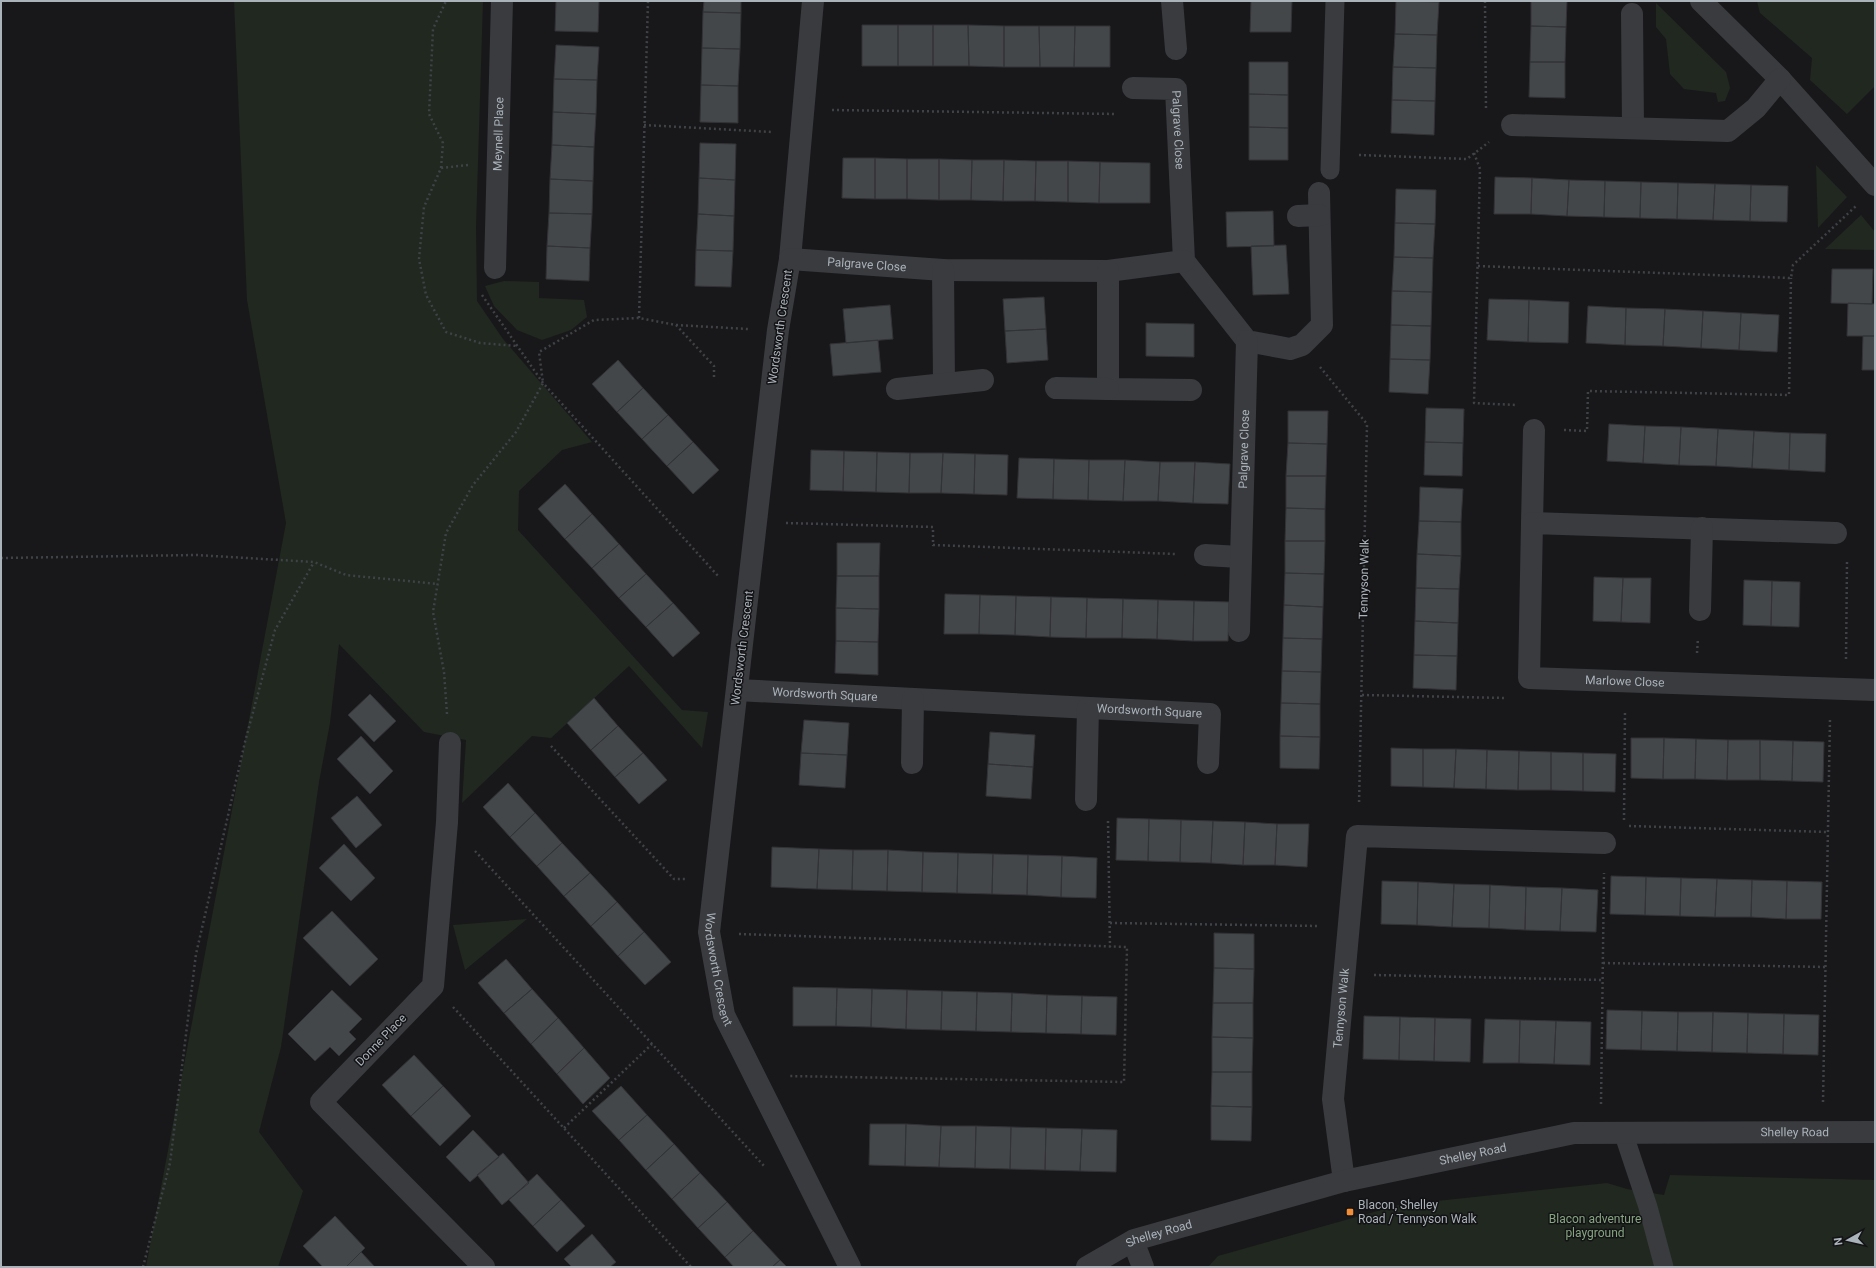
<svg xmlns="http://www.w3.org/2000/svg" width="1876" height="1268" font-family="Roboto,sans-serif">
	<style>
		.green { fill: #202820 }
		.building { fill: #44474a; stroke: #323336 }
		.lines { fill: none; stroke-linecap: round; stroke-linejoin: round }
		.path { stroke: #3f4246; stroke-width: 2.5; stroke-dasharray: 2 3; stroke-linecap: butt }
		.service { stroke: #393b3f; stroke-width: 19 }
		.minor { stroke: #393b3f; stroke-width: 22 }
		.tertiary { stroke: #393b3f; stroke-width: 22 }
		.poi-dot { fill: #f28e38; stroke: #131315; stroke-width: 1.5 }
		.labels { text-anchor: middle; dominant-baseline: central; stroke-width: 3; stroke-linejoin: round; paint-order: stroke }
		.street-label { font-size: 12px; fill: #aab2ba; stroke: #131315 }
		.poi-label { font-size: 12px; fill: #aab2ba; stroke: #131315; text-anchor: start }
		.park-label { font-size: 12px; fill: #86a581; stroke: #131315 }
	</style>
	<rect width="100%" height="100%" fill="#18181a"/>
	<!-- green -->
	<path class="green" d="M234,1H483L476,227L477,301L503,339L592,442L562,450L519,491L518,530L682,710L708,712L702,748L629,666L551,738L532,736L462,803L466,740L424,732L339,644L330,723L319,782L281,1047L259,1132L303,1191L278,1267H146L286,523L247,300Z
		M1757,1H1875V86L1847,114L1810,80L1812,58L1760,13Z
		M1656,3L1726,72L1730,88L1725,101L1718,102L1716,93L1684,89L1670,74L1666,39L1656,27Z
		M1816,165L1847,197L1818,228Z
		M1861,215L1875,232V250L1825,249Z
		M504,281L539,282V298L584,300L587,317L571,330L542,340L517,330L494,306L485,286Z
		M527,919L465,970L453,925Z
		M1670,1175L1875,1180V1267H1208L1218,1256L1399,1205L1607,1183L1627,1189L1664,1195Z"/>
	<!-- building -->
	<path class="building" d="M556,1H599L598,32L555,31Z
		M704,1H741V13L703,12Z
		M1251,1H1292L1291,32H1250Z
		M1396,1L1439,2L1437,35L1395,34Z
		M1531,1H1567L1566,27L1531,26Z
		M703,12L741,13L740,49L702,48Z
		M862,25H898V66H862Z
		M898,25H933V66H898Z
		M933,25H968L969,66H933Z
		M968,25L1004,26V67L969,66Z
		M1004,26H1039L1040,67H1004Z
		M1039,26H1075L1074,67H1040Z
		M1075,26H1110V67H1074Z
		M1531,26L1566,27L1565,62H1530Z
		M1395,34L1437,35L1436,68L1393,67Z
		M556,45L599,47L597,80L554,79Z
		M702,48L740,49L738,86L701,85Z
		M1249,62H1288V95L1249,94Z
		M1530,62H1565V98L1529,97Z
		M1393,67L1436,68L1435,101L1392,100Z
		M554,79L597,80L596,114L553,112Z
		M701,85L738,86V123L700,122Z
		M1249,94L1288,95V128L1249,127Z
		M1392,100L1435,101L1434,135L1391,133Z
		M553,112L596,114L594,147L552,145Z
		M1249,127L1288,128V160H1249Z
		M700,143L736,144L735,180L699,178Z
		M552,145L594,147L593,181L550,179Z
		M843,158H875V199L842,198Z
		M875,158L907,159V199H875Z
		M907,159H939V200L907,199Z
		M939,159L972,160L971,200H939Z
		M972,160H1004L1003,201L971,200Z
		M1004,160L1036,161L1035,201H1003Z
		M1036,161H1068V202L1035,201Z
		M1068,161L1100,162L1099,203L1068,202Z
		M1100,162L1150,163V203H1099Z
		M1495,177L1532,178L1531,214H1494Z
		M699,178L735,180L734,216L698,214Z
		M1532,178L1569,180L1567,216L1531,214Z
		M550,179L593,181L592,214L549,213Z
		M1569,180L1605,181L1604,217L1567,216Z
		M1605,181L1641,182L1640,218L1604,217Z
		M1641,182L1678,183L1677,219L1640,218Z
		M1678,183L1715,184L1713,220L1677,219Z
		M1715,184L1751,185L1750,221L1713,220Z
		M1751,185L1788,186L1787,222L1750,221Z
		M1396,189L1436,190L1435,224L1395,223Z
		M1273,211L1274,246L1227,247L1226,212Z
		M549,213L592,214L590,248L547,246Z
		M698,214L734,216L733,251L696,250Z
		M1395,223L1435,224L1433,258L1394,257Z
		M1286,245L1289,294L1253,295L1251,246Z
		M547,246L590,248L589,281L546,279Z
		M696,250L733,251L731,287L695,286Z
		M1394,257L1433,258L1432,292L1392,291Z
		M1832,269H1873L1872,304L1831,303Z
		M1392,291L1432,292L1431,326L1391,325Z
		M1044,297L1046,329L1005,331L1003,299Z
		M1489,299L1529,300L1528,342L1487,340Z
		M1529,300L1569,302L1568,343L1528,342Z
		M1848,303L1875,304V336H1847Z
		M890,305L893,339L846,343L843,309Z
		M1588,306L1626,308L1625,345L1586,343Z
		M1626,308L1665,309L1663,346L1625,345Z
		M1665,309L1703,311L1701,348L1663,346Z
		M1703,311L1741,313L1739,350L1701,348Z
		M1741,313L1779,315L1777,352L1739,350Z
		M1146,323L1194,324V357L1146,356Z
		M1391,325L1431,326L1430,360L1390,359Z
		M1046,329L1048,360L1007,363L1005,331Z
		M1863,336H1875V370H1862Z
		M878,340L881,372L833,376L830,344Z
		M1390,359L1430,360L1428,394L1389,392Z
		M618,360L643,388L617,412L592,384Z
		M643,388L668,415L642,439L617,412Z
		M1426,408L1464,409L1463,443L1425,442Z
		M1288,411H1328L1327,444L1288,443Z
		M668,415L693,442L667,466L642,439Z
		M1609,424L1645,426L1643,463L1607,461Z
		M1645,426L1681,427L1679,465L1643,463Z
		M1681,427L1718,429L1716,466L1679,465Z
		M1718,429L1754,431L1752,468L1716,466Z
		M1754,431L1790,433L1789,470L1752,468Z
		M1790,433L1826,434L1825,472L1789,470Z
		M693,442L719,470L693,494L667,466Z
		M1425,442L1463,443L1462,476L1424,475Z
		M1288,443L1327,444L1326,476H1286Z
		M811,450L844,451L843,491L810,490Z
		M844,451L877,452L876,492L843,491Z
		M877,452L910,453L909,493L876,492Z
		M910,453H943L941,493H909Z
		M943,453L975,454L974,494L941,493Z
		M975,454L1008,455L1007,495L974,494Z
		M1019,458L1054,459L1053,499L1017,498Z
		M1054,459L1089,460L1088,500L1053,499Z
		M1089,460H1125L1123,501L1088,500Z
		M1125,460L1160,462L1158,501H1123Z
		M1160,462H1195L1193,503L1158,501Z
		M1195,462L1230,464L1228,504L1193,503Z
		M1286,476H1326L1325,509L1286,508Z
		M565,484L592,514L565,539L538,509Z
		M1420,487L1463,489L1461,522L1419,521Z
		M1286,508L1325,509V541H1285Z
		M592,514L619,544L592,568L565,539Z
		M1419,521L1461,522V556L1417,554Z
		M1285,541H1325L1324,574L1285,573Z
		M837,543H880L879,576H837Z
		M619,544L646,574L619,598L592,568Z
		M1417,554L1461,556L1459,589L1416,588Z
		M1285,573L1324,574L1323,607L1284,605Z
		M646,574L673,603L646,627L619,598Z
		M837,576H879V609L836,608Z
		M1594,577L1623,578L1621,622L1593,621Z
		M1623,578H1651L1650,623L1621,622Z
		M1744,580L1772,581L1771,626L1743,625Z
		M1772,581L1800,582L1799,627L1771,626Z
		M1416,588L1459,589L1458,623L1415,621Z
		M945,594L980,595L979,634H944Z
		M980,595L1016,596L1015,635L979,634Z
		M1016,596L1051,597L1050,637L1015,635Z
		M1051,597L1087,598L1086,638L1050,637Z
		M1087,598L1123,599L1122,638H1086Z
		M1123,599L1158,600L1157,639L1122,638Z
		M1158,600L1194,601L1193,641L1157,639Z
		M1194,601L1229,602L1228,641H1193Z
		M673,603L700,633L673,657L646,627Z
		M1284,605L1323,607L1322,639L1283,638Z
		M836,608L879,609L878,642L836,641Z
		M1415,621L1458,623L1457,656L1414,655Z
		M1283,638L1322,639L1321,672L1282,671Z
		M836,641L878,642V675L835,673Z
		M1414,655L1457,656L1456,690L1413,688Z
		M1282,671L1321,672L1320,704L1281,703Z
		M370,694L396,721L374,742L348,715Z
		M594,698L618,726L591,750L567,723Z
		M1281,703L1320,704V737L1280,736Z
		M804,720L849,723L847,755L801,753Z
		M618,726L643,753L615,777L591,750Z
		M990,732L1035,735L1033,767L988,764Z
		M361,736L393,771L370,794L337,759Z
		M1280,736L1320,737L1319,769L1280,768Z
		M1631,738H1664L1663,779L1631,778Z
		M1664,738L1696,739L1695,779H1663Z
		M1696,739L1728,740L1727,780L1695,779Z
		M1728,740H1760V780H1727Z
		M1760,740L1793,741L1792,781L1760,780Z
		M1793,741L1824,742L1823,782L1792,781Z
		M1391,748L1423,749V787L1391,786Z
		M1423,749H1456L1454,788L1423,787Z
		M1456,749L1487,750L1486,789L1454,788Z
		M1487,750L1519,751L1518,790L1486,789Z
		M1519,751L1551,752V790H1518Z
		M1551,752L1583,753V791L1551,790Z
		M643,753L667,780L639,804L615,777Z
		M801,753L847,755L845,788L799,785Z
		M1583,753L1616,754L1615,792L1583,791Z
		M988,764L1033,767L1031,799L986,796Z
		M508,783L535,813L510,837L483,807Z
		M357,796L382,825L356,848L331,818Z
		M535,813L562,843L537,866L510,837Z
		M1117,818L1149,819L1148,861L1116,860Z
		M1149,819L1181,820L1180,862L1148,861Z
		M1181,820L1213,821L1211,863L1180,862Z
		M1213,821L1245,822L1243,865L1211,863Z
		M1245,822L1277,824L1275,865H1243Z
		M1277,824H1309L1307,867L1275,865Z
		M562,843L590,873L564,896L537,866Z
		M344,844L375,878L351,901L319,868Z
		M772,847L819,849L817,889L771,887Z
		M819,849L853,850L852,890L817,889Z
		M853,850H888L887,891L852,890Z
		M888,850L923,852L922,892L887,891Z
		M923,852L958,853L957,893L922,892Z
		M958,853L993,854L992,894L957,893Z
		M993,854L1028,855L1027,895L992,894Z
		M1028,855L1062,856L1061,897L1027,895Z
		M1062,856L1097,858L1096,898L1061,897Z
		M590,873L617,902L591,926L564,896Z
		M1611,876L1646,877L1645,915L1610,914Z
		M1646,877L1681,878L1680,916L1645,915Z
		M1681,878L1717,879L1715,917L1680,916Z
		M1717,879L1752,880L1751,917H1715Z
		M1752,880L1787,881L1786,919L1751,917Z
		M1382,881L1418,882L1417,925L1381,924Z
		M1787,881L1822,882L1821,919H1786Z
		M1418,882L1454,884L1452,927L1417,925Z
		M1454,884L1490,885L1489,928L1452,927Z
		M1490,885L1526,887L1525,930L1489,928Z
		M1526,887L1562,888L1560,931L1525,930Z
		M1562,888L1598,890L1596,932L1560,931Z
		M617,902L644,932L618,956L591,926Z
		M332,911L378,959L350,986L303,938Z
		M644,932L671,962L645,985L618,956Z
		M1214,933L1254,934V969L1214,968Z
		M506,959L532,989L504,1013L478,983Z
		M1214,968L1254,969L1253,1003H1213Z
		M793,987L837,988L836,1026H793Z
		M837,988L872,989L871,1027L836,1026Z
		M532,989L558,1018L531,1044L504,1013Z
		M872,989L907,990L906,1029L871,1027Z
		M332,990L362,1019L349,1032L356,1039L339,1056L330,1047L315,1061L288,1034Z
		M907,990L942,991L941,1030L906,1029Z
		M942,991L977,992L976,1031L941,1030Z
		M977,992L1012,993L1011,1032L976,1031Z
		M1012,993L1047,995L1046,1033L1011,1032Z
		M1047,995L1082,996L1081,1034L1046,1033Z
		M1082,996L1117,997L1116,1035L1081,1034Z
		M1213,1003H1253V1038L1212,1037Z
		M1607,1010L1642,1011L1641,1050L1606,1049Z
		M1642,1011L1678,1012L1677,1051L1641,1050Z
		M1678,1012H1713L1712,1052L1677,1051Z
		M1713,1012L1748,1013L1747,1053L1712,1052Z
		M1748,1013L1784,1014L1783,1054L1747,1053Z
		M1784,1014L1819,1015L1818,1055L1783,1054Z
		M1364,1016L1400,1017L1399,1060L1363,1059Z
		M1400,1017L1435,1018L1434,1061L1399,1060Z
		M558,1018L584,1048L557,1074L531,1044Z
		M1435,1018L1471,1019L1470,1062L1434,1061Z
		M1485,1019L1520,1020L1519,1063H1483Z
		M1520,1020L1556,1021L1554,1064L1519,1063Z
		M1556,1021L1591,1022L1590,1065L1554,1064Z
		M1212,1037L1253,1038L1252,1072H1212Z
		M584,1048L610,1078L583,1104L557,1074Z
		M414,1055L443,1086L411,1116L382,1085Z
		M1212,1072H1252V1107L1211,1106Z
		M443,1086L471,1116L440,1146L411,1116Z
		M621,1086L647,1115L619,1140L592,1111Z
		M1211,1106L1252,1107L1251,1141L1211,1140Z
		M647,1115L674,1144L646,1170L619,1140Z
		M870,1124H906L905,1166L869,1165Z
		M906,1124L941,1126L939,1167L905,1166Z
		M941,1126H976L975,1168L939,1167Z
		M976,1126L1011,1127L1010,1169L975,1168Z
		M1011,1127L1046,1128L1045,1170L1010,1169Z
		M1046,1128L1082,1129L1080,1171L1045,1170Z
		M1082,1129L1117,1130L1116,1172L1080,1171Z
		M473,1130L499,1157L470,1182L446,1157Z
		M674,1144L700,1173L672,1199L646,1170Z
		M503,1153L529,1183L502,1205L477,1175Z
		M700,1173L727,1202L698,1228L672,1199Z
		M537,1174L561,1200L533,1226L509,1200Z
		M561,1200L585,1226L557,1252L533,1226Z
		M727,1202L753,1231L725,1257L698,1228Z
		M335,1216L365,1248L346,1267H323L303,1246Z
		M753,1231L780,1260L772,1267H734L725,1257Z
		M592,1234L616,1262L610,1267H572L564,1259Z
		M361,1252L375,1267H346Z
		M780,1260L787,1267H772Z"/>
	<g class="lines">
		<!-- path -->
		<path class="path" d="M1485,1L1486,109
			M832,110L1117,114
			M644,125L772,132
			M1474,153L1480,169L1474,403L1516,405
			M1359,155L1467,159L1489,142
			M468,165L441,168L424,207L419,259L426,295L446,332L480,343L517,346
			M441,168L443,143L429,114L433,29L446,1
			M1478,266L1791,278L1793,265L1856,206
			M482,295L543,383L719,577
			M639,318L648,1
			M676,325L714,366V377
			M1320,367L1367,424L1359,805
			M1564,430L1587,431L1588,391L1789,395L1791,278
			M786,523L933,527V545L1176,554
			M1,558L196,555L314,562L346,575L438,584
			M1697,653L1698,638
			M1846,659L1847,562
			M1362,695L1507,698
			M447,714L444,672L433,612L446,533L473,485L516,432L543,383L539,352L594,320L639,318L676,325L748,329
			M551,746L674,879H686
			M1624,820L1625,711
			M1108,821L1110,947
			M1629,826L1827,832
			M475,851L765,1167
			M1110,923L1319,926
			M739,934L1127,947L1124,1082L788,1076
			M1603,963L1826,967
			M1374,975L1603,980
			M453,1007L691,1267
			M1823,1102L1830,719
			M1601,1104L1604,873
			M564,1128L652,1044
			M143,1267L170,1163L196,954L245,742L275,630L314,562"/>
		<!-- service -->
		<path class="service" d="M1330,170L1335,1
			M1623,1132L1648,1207L1664,1267"/>
		<!-- minor -->
		<g class="minor">
			<path id="s1" d="M813,1L790,259L778,330L709,932L724,1015L850,1267"/>
			<path d="M1172,1L1176,49"/>
			<path d="M1701,1L1780,79L1875,185"/>
			<path d="M1632,14L1633,128"/>
			<path id="s2" d="M1133,88L1176,89L1184,261L1247,341L1290,349L1302,345L1322,325L1319,193"/>
			<path d="M1512,125L1728,131L1756,108L1780,79"/>
			<path d="M1298,216L1319,215"/>
			<path id="s3" d="M790,259L943,270L1108,271L1184,261"/>
			<path id="s4" d="M495,268L502,1"/>
			<path d="M943,270L944,384"/>
			<path d="M1108,271V389L1191,390"/>
			<path d="M1056,388L1108,389"/>
			<path d="M897,389L983,380"/>
			<path d="M1532,523L1534,430"/>
			<path id="s5" d="M1836,533L1532,523L1529,678L1875,690"/>
			<path d="M1205,555L1240,557"/>
			<path d="M1700,610L1702,528"/>
			<path id="s6" d="M1239,631L1247,341"/>
			<path id="s7" d="M737,690L1210,714L1208,763"/>
			<path d="M450,743L447,822L433,986L321,1102L484,1267"/>
			<path d="M912,763L913,699"/>
			<path d="M1086,800L1088,708"/>
			<path id="s8" d="M1344,1181L1333,1099L1357,836L1605,843"/>
			<path d="M1133,1241L1143,1267"/>
		</g>
		<!-- tertiary -->
		<path class="tertiary" id="s9" d="M1087,1267L1134,1240L1344,1181L1574,1133L1875,1132"/>
	</g>
	<!-- markers -->
	<rect class="poi-dot" x="1346" y="1208" width="8" height="8" rx="2"/>
	<g class="labels">
		<!-- street labels -->
		<g class="street-label">
			<text stroke="none"><textPath href="#s2" startOffset="84">Palgrave Close</textPath></text>
			<text stroke="none"><textPath href="#s4" startOffset="134">Meynell Place</textPath></text>
			<text stroke="none"><textPath href="#s3" startOffset="77">Palgrave Close</textPath></text>
			<text transform="translate(780 327) rotate(-82)">Wordsworth Crescent</text>
			<text stroke="none"><textPath href="#s6" startOffset="182">Palgrave Close</textPath></text>
			<text transform="translate(1364 579) rotate(-89)">Tennyson Walk</text>
			<text transform="translate(742 648) rotate(-83)">Wordsworth Crescent</text>
			<text stroke="none"><textPath href="#s5" startOffset="555">Marlowe Close</textPath></text>
			<text stroke="none"><textPath href="#s7" startOffset="88">Wordsworth Square</textPath></text>
			<text stroke="none"><textPath href="#s7" startOffset="413">Wordsworth Square</textPath></text>
			<text stroke="none"><textPath href="#s1" startOffset="975">Wordsworth Crescent</textPath></text>
			<text stroke="none"><textPath href="#s8" startOffset="174">Tennyson Walk</textPath></text>
			<text transform="translate(381 1040) rotate(-46)">Donne Place</text>
			<text stroke="none"><textPath href="#s9" startOffset="728">Shelley Road</textPath></text>
			<text stroke="none"><textPath href="#s9" startOffset="404">Shelley Road</textPath></text>
			<text stroke="none"><textPath href="#s9" startOffset="80">Shelley Road</textPath></text>
		</g>
		<!-- poi labels -->
		<g class="poi-label">
			<text x="1358" y="1205">Blacon, Shelley<tspan x="1358" dy="14">Road / Tennyson Walk</tspan></text>
		</g>
		<!-- park labels -->
		<g class="park-label">
			<text x="1595" y="1219">Blacon adventure<tspan x="1595" dy="14">playground</tspan></text>
		</g>
	</g>
	<!-- border -->
	<rect width="1876" height="1268" fill="none" stroke="#aab2ba" stroke-width="4"/>
	<!-- north arrow -->
	<g transform="translate(1848 1240) rotate(262)" stroke="#131315" stroke-width="3" paint-order="stroke">
	<path d="M0-3L7 15L0 10L-7 15Z" fill="#aab2ba"/>
	<text y="-6" font-size="11" font-weight="bold" text-anchor="middle" fill="#aab2ba">N</text>
	</g>
</svg>
